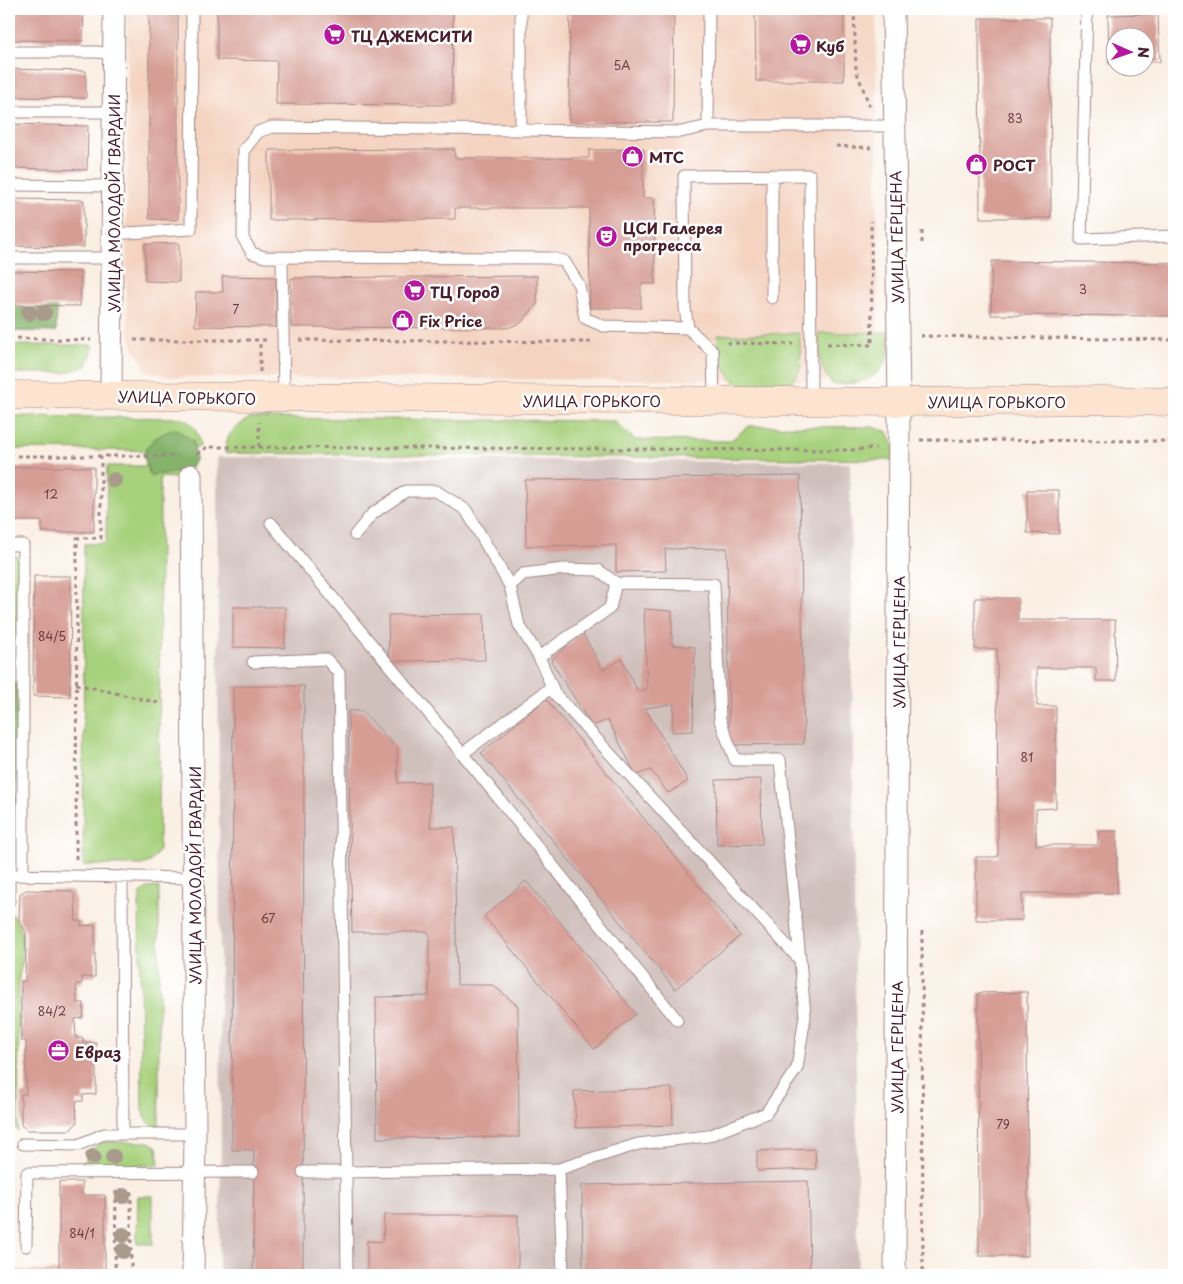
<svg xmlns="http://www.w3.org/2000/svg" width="1183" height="1284" font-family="'Playpen Sans',sans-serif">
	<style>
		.built { fill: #f4d3c0 }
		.industrial { fill: #d0c0bc }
		.green { fill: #a7d17d; stroke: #787854 }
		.forest { fill: #85b36c; stroke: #68694c }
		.building { fill: #d69d94 }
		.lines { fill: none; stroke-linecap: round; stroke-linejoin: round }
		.lane-casing { stroke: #a28787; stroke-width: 13 }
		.street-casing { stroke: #a28787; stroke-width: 23 }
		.secondary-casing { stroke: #a28787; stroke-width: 29 }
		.path { stroke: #a28787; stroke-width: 3; stroke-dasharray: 4 4; stroke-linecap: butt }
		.lane { stroke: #fff; stroke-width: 11 }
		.street { stroke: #fff; stroke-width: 21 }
		.secondary { stroke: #fde4d1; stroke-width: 28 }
		.tree { fill: #a99a8c }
		.labels { text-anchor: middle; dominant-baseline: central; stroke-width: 5; stroke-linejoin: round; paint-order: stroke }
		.number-label { font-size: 12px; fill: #6d3e45 }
		.poi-label { font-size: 15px; font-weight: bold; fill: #4a1f2b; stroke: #fff; text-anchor: start }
		.street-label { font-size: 15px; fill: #4a1f2b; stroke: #fff }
	</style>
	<rect width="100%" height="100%" fill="#fff"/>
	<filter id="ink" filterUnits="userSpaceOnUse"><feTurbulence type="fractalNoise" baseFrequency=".02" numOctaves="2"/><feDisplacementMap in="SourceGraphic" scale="10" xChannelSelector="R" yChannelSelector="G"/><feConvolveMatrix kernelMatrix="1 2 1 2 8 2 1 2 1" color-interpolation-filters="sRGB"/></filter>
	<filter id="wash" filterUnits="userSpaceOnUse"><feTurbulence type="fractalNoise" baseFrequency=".0096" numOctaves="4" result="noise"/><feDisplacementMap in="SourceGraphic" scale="20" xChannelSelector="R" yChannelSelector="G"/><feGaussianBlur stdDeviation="1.12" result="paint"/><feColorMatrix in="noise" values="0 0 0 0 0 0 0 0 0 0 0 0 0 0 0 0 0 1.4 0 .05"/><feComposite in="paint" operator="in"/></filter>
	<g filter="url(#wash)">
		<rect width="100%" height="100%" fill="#faefe3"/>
		<!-- built -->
		<path class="built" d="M128,9H876L878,330L865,361L839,381L170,377L147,371L134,350L129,332L126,297Z"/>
		<!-- industrial -->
		<path class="industrial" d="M217,457L850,463L858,1275H219L221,1151Z"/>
		<!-- green -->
		<path class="green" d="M894,332C887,373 874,385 832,384C818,365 819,356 819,333Z
			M799,333C800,343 802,364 799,372C797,375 794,380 791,381C781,388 744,389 734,381C721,370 719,351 718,335Z
			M9,345H94L87,366L65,373H9Z
			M9,416L180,418C194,422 198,433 200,446L192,451L9,449Z
			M249,418L614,421L635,440L730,441L749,426L874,427L888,432L893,442L894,460L225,453C226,432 233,431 249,418Z
			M107,466H172L177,478L160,477L159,851L150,862L142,865H83L84,544L106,543Z
			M9,556H18V642L9,641Z
			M159,887V1128C149,1125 146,1120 142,1110L139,903L141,894L147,888Z
			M9,915H14L22,933V963L19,976L18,1131L9,1120Z
			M102,1142H149L157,1147L159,1165L88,1166L85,1164C86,1154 93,1147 102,1142Z
			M138,1196H153V1244H137Z"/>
		<!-- forest -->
		<path class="forest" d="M9,308H57L56,332L9,331Z
			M176,429L193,441L196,459L188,472L179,471L150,476L143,454C152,439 158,434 176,429Z
			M9,683H17V811H9Z"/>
		<g id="blocks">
			<!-- building -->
			<path class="building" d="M9,9H84L83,41L9,40Z
				M149,9H178V220L149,219Z
				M217,9H453L452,105L276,104L277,61L217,60Z
				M570,9H674L673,122H569Z
				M755,9H844V81H756Z
				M1158,14L1160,62H1146V38H1116V63H1109L1108,15Z
				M979,18H1050L1051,218H980Z
				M9,69L86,71V98L9,97Z
				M9,124L88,126L87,170L9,168Z
				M454,149L455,158H589V150L643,149V198H654L655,284H641V308H590L589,208H455V219L269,220V150Z
				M9,199L84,200V247L9,246Z
				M179,243V282L145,281V244Z
				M992,261L1174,263V316L991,315Z
				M9,271L81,272L80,306L9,305Z
				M222,276L276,277V327L195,326L196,292H223Z
				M537,276V304L521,323L507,328L291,327V278Z
				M9,467H94V532H42V521H9Z
				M800,476L804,744L729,745L727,548L665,549L666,571L616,572V545L526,546L525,480Z
				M1027,490H1059V534L1027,533Z
				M34,576H71L70,697L33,696Z
				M975,598H1018V620H1115L1116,681H1096V668H1037V706H1056V808L1036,809V845H1098V831H1117V893H1022V920H976V857H998L997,649H975Z
				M233,607H285V648L233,647Z
				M644,609L672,611V645L695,647L693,731L672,732L674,704L645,708L688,781L668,793L651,770L636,775L608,720L592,726L551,661L582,632L603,670L622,659L638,692L647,689Z
				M484,614L485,660L389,661L388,615Z
				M233,686H304L303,1275H253L254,1150H232Z
				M546,699L740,936L675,989L481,753Z
				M348,711H362L397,748L398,783L430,782V827H454L457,985H493L518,1006L519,1137L377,1138L376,997L429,996V932H352Z
				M761,779L762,844L717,845L716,780Z
				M526,881L636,1014L594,1049L484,916Z
				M26,890L71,891L75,896L76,921H81V926L95,925V977H82V984H76L77,1003H84L83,1018L75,1019L76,1038H83V1043H96V1094L83,1095V1101H76L77,1123L70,1130H27L21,1125V1094H26V1041H21V981H25L26,932L19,919L20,894Z
				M1027,992L1028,1256H979L978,993Z
				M672,1088L673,1125L576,1128L574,1091Z
				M815,1149L816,1169L757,1171V1151Z
				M808,1181L810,1275H583L582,1185Z
				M59,1182H82V1195H105V1275H9V1270L59,1271Z
				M384,1215H518V1275H367V1241L383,1242Z"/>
		</g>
	</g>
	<g filter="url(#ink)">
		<use href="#blocks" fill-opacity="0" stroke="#a28787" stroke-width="1"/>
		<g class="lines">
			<defs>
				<path id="lane" d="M709,9L708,126H894
					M1087,9L1081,239L1174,236
					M9,52H97L114,54
					M9,112H113
					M708,126L681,132L272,127L258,132L244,150L243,238L252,253L265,257L550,258L564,261L579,285L585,318L603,326L688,328L713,352L714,401
					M521,130V9
					M772,175V298
					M9,185L113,186
					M112,234L191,229L192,9
					M282,257L284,398
					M9,258H112
					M688,328L685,308L684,176L810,175L811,401
					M271,523L475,769L677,1020
					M355,535L372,514L406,491H436L466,510L510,586
					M9,545H23V875
					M616,583L714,584L720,720L735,760H780L800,960
					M539,657L519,625L510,586L523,574L564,569L598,570L616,583L610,608L539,657L555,694L800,960L805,1016L797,1068L766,1113L708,1136L638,1144L559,1169
					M253,662L326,659L339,673L346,1172L559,1169L563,1275
					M462,754L552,687
					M122,876L123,1134H195
					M9,901V875L194,878
					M23,1144L78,1145L104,1134H123
					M303,1172H346L347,1275
					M26,1246L27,1173L253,1172"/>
				<path id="street" d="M893,9L899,402L895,1275
					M111,396L114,9
					M191,475L195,1134L193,1275"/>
				<path id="secondary" d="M9,395L899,402L1104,400L1174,402"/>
			</defs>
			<!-- lane casing -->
			<use href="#lane" class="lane-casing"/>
			<!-- street casing -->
			<use href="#street" class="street-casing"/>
			<!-- secondary casing -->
			<use href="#secondary" class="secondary-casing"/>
			<!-- path -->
			<path class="path" d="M854,9L856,70L870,107
				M836,146L871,148
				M922,231V245
				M922,334V336L1174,340
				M9,338L91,340
				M134,340H266
				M299,340L593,342
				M727,343L793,344
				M827,344L872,345L871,221
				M260,372V340
				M920,440L1174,441
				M259,447V422
				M197,454L207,447L852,450L876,448
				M9,456H178
				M76,684L159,703
				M76,859L77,538H101V456
				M922,931L923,1275
				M115,1275L116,1191
				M131,1275V1190"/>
			<!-- lane -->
			<use href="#lane" class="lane"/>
			<!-- street -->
			<use href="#street" class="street"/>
			<!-- secondary -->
			<use href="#secondary" class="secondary"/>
		</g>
		<!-- trees -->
		<g class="tree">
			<circle cx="29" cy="313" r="8"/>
			<circle cx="44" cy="313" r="8"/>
			<circle cx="114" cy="480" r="8"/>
			<circle cx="93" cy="1157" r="8"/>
			<circle cx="113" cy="1157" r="8"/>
			<circle cx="123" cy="1196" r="8"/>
			<circle cx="123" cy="1235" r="8"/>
			<circle cx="123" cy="1251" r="8"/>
		</g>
	</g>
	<!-- icons -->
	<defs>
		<symbol id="supermarket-disc" viewBox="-11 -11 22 22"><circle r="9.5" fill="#b5179e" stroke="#fff"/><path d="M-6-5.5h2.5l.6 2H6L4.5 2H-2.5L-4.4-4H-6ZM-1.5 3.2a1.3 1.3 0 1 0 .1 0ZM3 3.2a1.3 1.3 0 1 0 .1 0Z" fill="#fff"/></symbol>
		<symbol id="shop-disc" viewBox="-11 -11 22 22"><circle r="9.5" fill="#b5179e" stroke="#fff"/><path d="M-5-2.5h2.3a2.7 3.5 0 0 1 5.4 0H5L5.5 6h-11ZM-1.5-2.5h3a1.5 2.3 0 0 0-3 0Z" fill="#fff"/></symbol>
		<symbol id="theatre-disc" viewBox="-11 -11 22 22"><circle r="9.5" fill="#b5179e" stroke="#fff"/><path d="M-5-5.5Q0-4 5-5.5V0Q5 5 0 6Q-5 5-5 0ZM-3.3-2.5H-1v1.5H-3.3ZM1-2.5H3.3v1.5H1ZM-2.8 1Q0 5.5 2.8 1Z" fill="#fff"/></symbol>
		<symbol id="office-disc" viewBox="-11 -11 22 22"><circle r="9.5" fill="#b5179e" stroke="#fff"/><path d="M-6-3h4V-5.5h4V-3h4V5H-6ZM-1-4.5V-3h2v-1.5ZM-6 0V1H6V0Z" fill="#fff"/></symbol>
	</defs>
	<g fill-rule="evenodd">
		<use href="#supermarket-disc" x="322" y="22" width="25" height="25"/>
		<use href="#supermarket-disc" x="788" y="32" width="25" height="25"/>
		<use href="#shop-disc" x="620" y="144" width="25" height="25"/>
		<use href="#shop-disc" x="964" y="152" width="25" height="25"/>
		<use href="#theatre-disc" x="594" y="224" width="25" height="25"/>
		<use href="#supermarket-disc" x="402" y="278" width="25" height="25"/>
		<use href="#shop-disc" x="390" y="308" width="25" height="25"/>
		<use href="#office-disc" x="46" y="1038" width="25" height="25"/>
	</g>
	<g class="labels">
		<!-- number labels -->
		<g class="number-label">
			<text x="622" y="65">5А</text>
			<text x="1015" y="118">83</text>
			<text x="1083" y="289">3</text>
			<text x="236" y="309">7</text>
			<text x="51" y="494">12</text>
			<text x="52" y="636">84/5</text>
			<text x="1027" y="757">81</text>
			<text x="268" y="918">67</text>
			<text x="52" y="1011">84/2</text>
			<text x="1003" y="1124">79</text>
			<text x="82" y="1233">84/1</text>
		</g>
		<!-- poi labels -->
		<g class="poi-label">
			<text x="351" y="35">ТЦ ДЖЕМСИТИ</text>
			<text x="816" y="45">Куб</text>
			<text x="649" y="156">МТС</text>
			<text x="993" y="164">РОСТ</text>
			<text x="623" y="227">ЦСИ Галерея<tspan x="623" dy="17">прогресса</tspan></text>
			<text x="430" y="291">ТЦ Город</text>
			<text x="419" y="320">Fix Price</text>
			<text x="75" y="1051">Евраз</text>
		</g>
		<!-- street labels -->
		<g class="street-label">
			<text transform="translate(113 203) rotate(-90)">УЛИЦА МОЛОДОЙ ГВАРДИИ</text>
			<text transform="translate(896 237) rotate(-91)">УЛИЦА ГЕРЦЕНА</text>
			<text transform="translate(187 397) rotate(1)">УЛИЦА ГОРЬКОГО</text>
			<text x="592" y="400">УЛИЦА ГОРЬКОГО</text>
			<text x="997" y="401">УЛИЦА ГОРЬКОГО</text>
			<text transform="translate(898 642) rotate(-90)">УЛИЦА ГЕРЦЕНА</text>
			<text transform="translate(194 875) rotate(-90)">УЛИЦА МОЛОДОЙ ГВАРДИИ</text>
			<text transform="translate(896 1047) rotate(-90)">УЛИЦА ГЕРЦЕНА</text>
		</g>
	</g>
	<!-- margin -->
	<rect width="1183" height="1284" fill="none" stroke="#fff" stroke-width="30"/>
	<!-- north arrow -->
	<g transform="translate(1130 52) rotate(92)"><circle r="24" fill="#ffffff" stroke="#b7a5aa"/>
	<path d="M0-4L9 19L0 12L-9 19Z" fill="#b5179e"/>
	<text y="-8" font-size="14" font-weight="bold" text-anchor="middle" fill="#4a1f2b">N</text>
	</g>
</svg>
